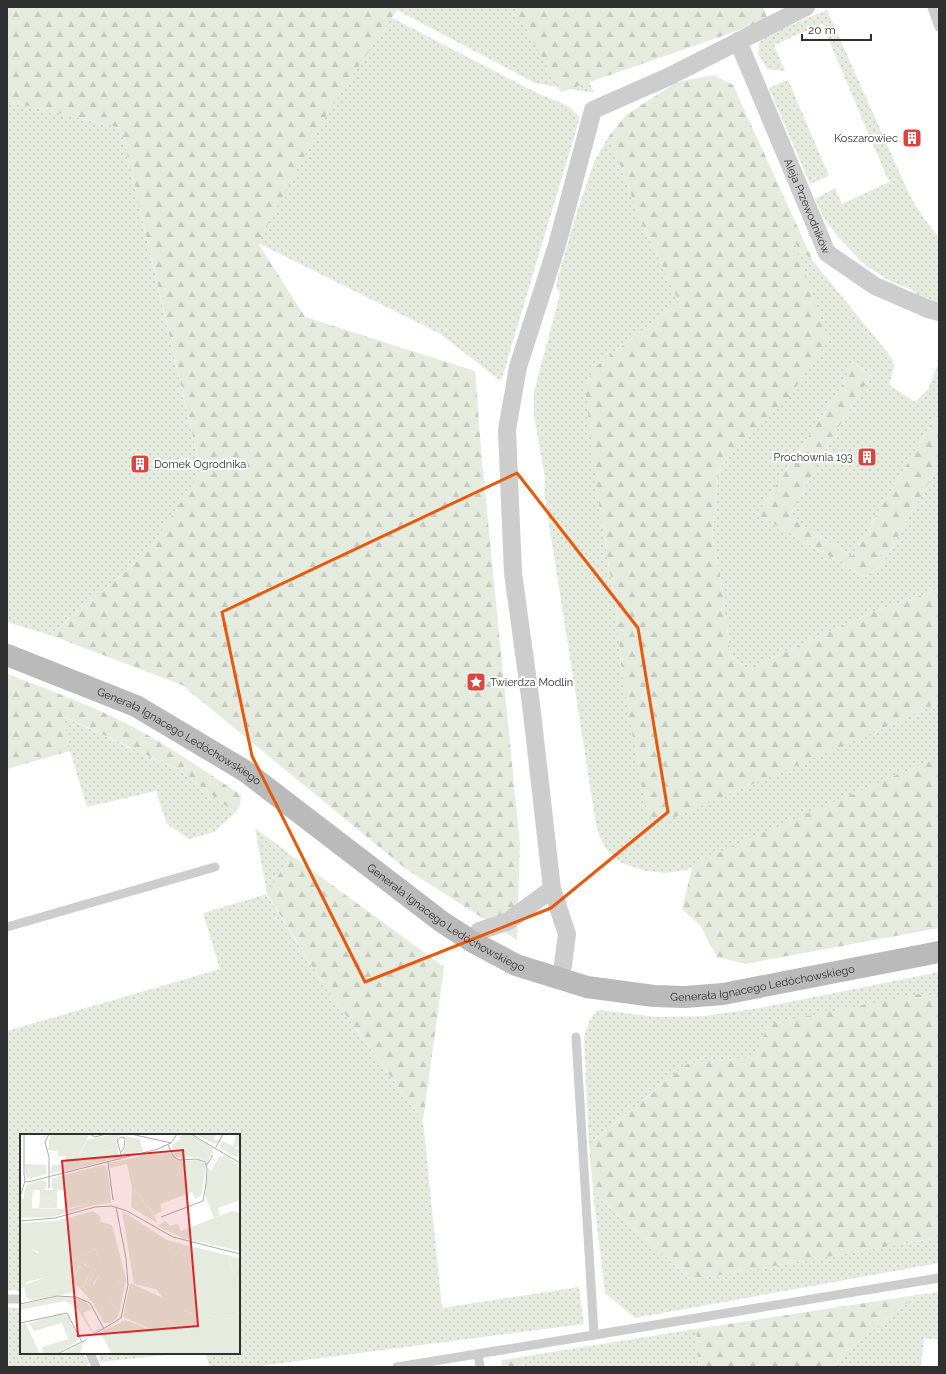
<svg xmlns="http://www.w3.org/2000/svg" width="946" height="1374" font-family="Raleway,sans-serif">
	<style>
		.grass { fill: url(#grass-dots) }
		.forest { fill: url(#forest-firs) }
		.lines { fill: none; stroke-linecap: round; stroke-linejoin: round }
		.lane { stroke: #cdcdcd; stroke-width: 9 }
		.street { stroke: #cdcdcd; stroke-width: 18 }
		.secondary { stroke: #bababa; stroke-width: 22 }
		.marked { fill: none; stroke: #e8590c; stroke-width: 3; stroke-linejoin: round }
		.labels { text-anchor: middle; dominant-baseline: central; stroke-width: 4; stroke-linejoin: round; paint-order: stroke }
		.poi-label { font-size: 11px; fill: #303030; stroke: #fff; text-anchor: end }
		.street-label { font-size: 11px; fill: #303030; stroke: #fff }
		.inset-road { fill: none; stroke: #acacac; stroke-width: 1 }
		.view { fill: #d62828; fill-opacity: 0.15; stroke: #d62828; stroke-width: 2 }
		.inset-edge { fill: none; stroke: #303030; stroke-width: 2 }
	</style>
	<defs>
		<pattern id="grass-dots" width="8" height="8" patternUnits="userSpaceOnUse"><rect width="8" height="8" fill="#e5ecdf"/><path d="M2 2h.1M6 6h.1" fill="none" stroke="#c5cbc0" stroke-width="1.8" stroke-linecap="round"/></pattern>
		<pattern id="forest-firs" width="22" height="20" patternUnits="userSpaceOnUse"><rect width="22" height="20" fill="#e5ecdf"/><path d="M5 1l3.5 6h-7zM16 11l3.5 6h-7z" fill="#c5cbc0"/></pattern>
	</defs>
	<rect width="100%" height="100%" fill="#fff"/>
	<!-- grass -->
	<path class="grass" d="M371,7L537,93L568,106L580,117L501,381L439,333L258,243L259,208Z
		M391,7H556L594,93L535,83Z
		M827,10L909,194L924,219L939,237V303L916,296L915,291L892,282L866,266L838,237L824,218L815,199L835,188L842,204L889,182L822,24L774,45L785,71L767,69L758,53L760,38Z
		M788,80L829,176L810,184L769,88Z
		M7,101L121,128L201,472L148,552L50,635L7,622Z
		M609,136L641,221L679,302L594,368L598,499L617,616L622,675L875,732L939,702V774L731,854L686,870L666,873L646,871L622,863L609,853L600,838L596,824L544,492L545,477L534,416V392L560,294L556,285L576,215L595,160Z
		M794,243L813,261L892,358L894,367L889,385L915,402L929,388L939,361V416L937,415L852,556L789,517L833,436L871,375L853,362L842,386L757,514L865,577L881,566L932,477L939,461V589L873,612L748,669L731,657L720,574L712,536L719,469L730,456Z
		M62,716L179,770L235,813L214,832L189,839L167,824L156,791L87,807L70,751Z
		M255,828L291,855L267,895L324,985L423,1121L442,1308L579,1287L584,1324L252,1367H209L206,1353H239V1135H21V1291L7,1290V1031L220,969L203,913L267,894Z
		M939,972V996L918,994L755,1057L687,1064L589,1144L584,1038C587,1027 589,1018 598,1010L658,1017L705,1016L759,1008Z
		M593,1192L691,1280L937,1238L939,1235V1263L635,1318L605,1293Z
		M939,1292V1340L924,1338L921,1367H835L844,1353L917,1295Z
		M7,1308H21V1353H83L89,1363L85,1367H7Z
		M696,1329L699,1367H524L521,1357Z
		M98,1353H186L100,1362Z"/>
	<!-- forest -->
	<path class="forest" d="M7,7H399L328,112L258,243L305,317L475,371L482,461L520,845L517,940L406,869L182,685L50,635L148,552L201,471L121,128L7,101Z
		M514,7H763L768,20L561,92Z
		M714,75L733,85L813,261L795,244L828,341L787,400L730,456L719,469L712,536L720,574L731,657L748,669L873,612L939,589V702L875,732L666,821L653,818L646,811L622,675L617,616L598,499L585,387L594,368L679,302L641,221L609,136L626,115L677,82Z
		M853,362L871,375L833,436L789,517L852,556L937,415L939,416V461L932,477L881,566L865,577L757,514L842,386Z
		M7,674C50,690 93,706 133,727C171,747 206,772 241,795L240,805L235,813L179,770L63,716L70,751L7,769Z
		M939,757V928L745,964L717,957L700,925L682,909L693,864L757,835Z
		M291,855L444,967L423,1121L324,985L267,894Z
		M918,994L939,996V1235L937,1238L691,1280L593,1192L589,1144L687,1064L755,1057L768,1024Z
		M917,1295L844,1353L835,1367H699L696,1329Z
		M521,1357L524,1367H501L502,1360Z"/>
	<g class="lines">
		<!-- lane -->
		<path class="lane" d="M932,7L939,27
			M7,927L215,867
			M576,1037L594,1335
			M7,1299H21
			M90,1353L96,1367
			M478,1354L480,1367
			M397,1367L594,1335L939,1278"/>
		<!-- street -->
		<g class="street">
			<path id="s1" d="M738,41L827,253L875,286L928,309L939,312"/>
			<path d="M473,942L479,931L507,922L552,889"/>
			<path d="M561,980L567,934L552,889L531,704L513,573L507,430L518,367L557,245L593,110L668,77L806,7"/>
		</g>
		<!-- secondary -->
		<path class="secondary" id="s2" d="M7,655L136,706L245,771L442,922L473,942L516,965L587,987L654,996L685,997L723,994L939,952"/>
	</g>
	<!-- marked area -->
	<path class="marked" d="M517,473L638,628L668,812L551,908L365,982L252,756L222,612Z"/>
	<!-- icons -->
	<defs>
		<symbol id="building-square" viewBox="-11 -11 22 22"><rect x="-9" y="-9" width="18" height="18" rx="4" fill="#dc443d" stroke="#fff"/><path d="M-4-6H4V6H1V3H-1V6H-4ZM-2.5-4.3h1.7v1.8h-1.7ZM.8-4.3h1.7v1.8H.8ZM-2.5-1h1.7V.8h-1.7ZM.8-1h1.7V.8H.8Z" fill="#fff"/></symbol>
		<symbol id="sight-square" viewBox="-11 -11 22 22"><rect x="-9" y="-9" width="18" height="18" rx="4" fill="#dc443d" stroke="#fff"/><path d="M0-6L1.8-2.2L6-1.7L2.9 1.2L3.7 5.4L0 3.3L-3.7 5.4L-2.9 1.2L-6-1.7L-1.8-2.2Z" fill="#fff"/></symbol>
	</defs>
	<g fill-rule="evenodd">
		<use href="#building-square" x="901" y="127" width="22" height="22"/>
		<use href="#building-square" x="856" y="446" width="22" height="22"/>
		<use href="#building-square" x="129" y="453" width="22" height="22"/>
		<use href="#sight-square" x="465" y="671" width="22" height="22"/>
	</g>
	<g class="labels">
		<!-- poi labels -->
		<g class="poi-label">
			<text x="898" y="138">Koszarowiec</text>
			<text x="853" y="457">Prochownia 193</text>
			<text x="154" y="464" text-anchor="start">Domek Ogrodnika</text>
			<text x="490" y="682" text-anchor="start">Twierdza Modlin</text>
		</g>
		<!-- street labels -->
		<g class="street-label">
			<text stroke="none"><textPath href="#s1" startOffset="179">Aleja Przewodników</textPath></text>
			<text stroke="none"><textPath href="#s2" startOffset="191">Generała Ignacego Ledóchowskiego</textPath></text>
			<text stroke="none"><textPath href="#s2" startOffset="515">Generała Ignacego Ledóchowskiego</textPath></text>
			<text stroke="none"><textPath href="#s2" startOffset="851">Generała Ignacego Ledóchowskiego</textPath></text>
		</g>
	</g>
	<!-- overview -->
	<g transform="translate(20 1134)">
		<rect width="220" height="220" fill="#fff"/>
		<path d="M30,0L69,1L56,28L47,37L30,39L32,31H45L46,22H38V17L28,16ZM95,0L120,5L123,17L105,22L102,19L106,14V3L99,1L96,6ZM175,0L195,1L194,5L199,7L194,10ZM216,0H220V11L215,14L220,16L217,24L199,13L202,7L213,12ZM163,3L174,5L193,18L187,29L178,23H155L152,11ZM92,16L97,24L75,30L73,21ZM136,19L137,21L150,19L159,27L180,26L186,33L181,62L175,65L172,58L140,70L142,77L134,81L137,89L132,86L134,80L112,53L107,30L90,34L89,29ZM200,21L202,24L204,21L220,32V66L198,74L200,81L194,84L185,61L188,33L191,37ZM5,30L26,31L27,40L8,45L5,40ZM83,31L87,33L89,46L37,57V67L20,62V56H13L12,66L4,59L6,51L21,46L26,48L27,52L24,56H33L31,51L33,44ZM90,52L91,69L74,71L32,83L0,84V74L50,75L69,70L70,65ZM145,87L150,92L158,90L162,101L139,91ZM81,88L92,91L106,145L99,181L88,161L99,149L86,95L26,127V143L7,148L3,154H0V107L17,119ZM165,111L216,123L208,126L220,151L219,179L210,185L162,177L147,134L153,123ZM75,115L81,131V140L73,149L74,170L57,151L52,159L12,166L6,164L40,154V134ZM61,128L76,135L67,152L63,153L72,135L63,130L53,145ZM110,149L143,164L138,198L103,183ZM38,162H48L65,167L72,175L63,179L73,198L79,195L77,191L81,195L73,200L57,174L45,167L0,176V171ZM41,180L48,182L59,206L37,219L23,220L22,213L48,205L42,189L14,197L9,189ZM101,187H109L137,199L112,206ZM5,189L6,190L20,220H0V190ZM63,209L60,220H42Z" fill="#e5ecdf" fill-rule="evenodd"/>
		<path d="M95,0L99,24H97L92,16L73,21L75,30L47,37L56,28L67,6ZM163,1H171L193,13V18L174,5L157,4ZM76,36L89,46L90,52L79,64L70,65L69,70L44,75L45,57L41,52L45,44ZM112,53L134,81L132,86L111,73ZM4,59L12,66V74H0V65L4,64ZM20,62L37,67V74H19ZM73,77L81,83L80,89L30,116L19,118L0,111V89L36,87ZM102,77L147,106L165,111L153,123L148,134L162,177L210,185L219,179L220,174V220H92L80,198L106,186L115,200L126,197L143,164L136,155L114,150ZM212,77L220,79V117L163,104L139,93V91L162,101L161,97ZM84,94L87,95L99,149L88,161L99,181L97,184L91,189H84L72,167L74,169L69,157L81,140V131L75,115L40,134V154L6,164L4,151L26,143V127ZM216,123L220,125V151L208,126ZM61,128L76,135L65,155L63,154L72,135L64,130L53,149Z" fill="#e5ecdf"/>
		<path class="inset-road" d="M4,0V40L5,47L8,48L138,15L151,9L157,0M29,0L25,8L29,23V54M70,0L75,3L86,0M111,0L151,9M171,0L220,29M196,13L203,0M101,18L104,14L105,4L101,3L97,6L102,24M88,28L93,66M186,32L193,21M0,63L5,47M141,83L183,67L186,50L187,34L185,28L177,25L159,26L154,23L148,11M0,87L35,84L75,73L92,72L107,77L153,103L220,120M0,170L37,162L56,163L70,169L84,195M0,189L47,179L62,208M73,201L101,184L108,151L106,124L96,73M37,220L66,206"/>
		<path class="view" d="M163,16L178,192L58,202L42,27Z"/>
		<rect width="220" height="220" class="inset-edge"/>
	</g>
	<!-- border -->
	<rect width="946" height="1374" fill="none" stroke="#303030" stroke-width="16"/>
	<!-- scale -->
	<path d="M802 34v6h69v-6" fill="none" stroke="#303030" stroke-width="2"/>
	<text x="808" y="34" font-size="12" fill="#303030" stroke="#ffffff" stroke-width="3" paint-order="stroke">20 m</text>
</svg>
